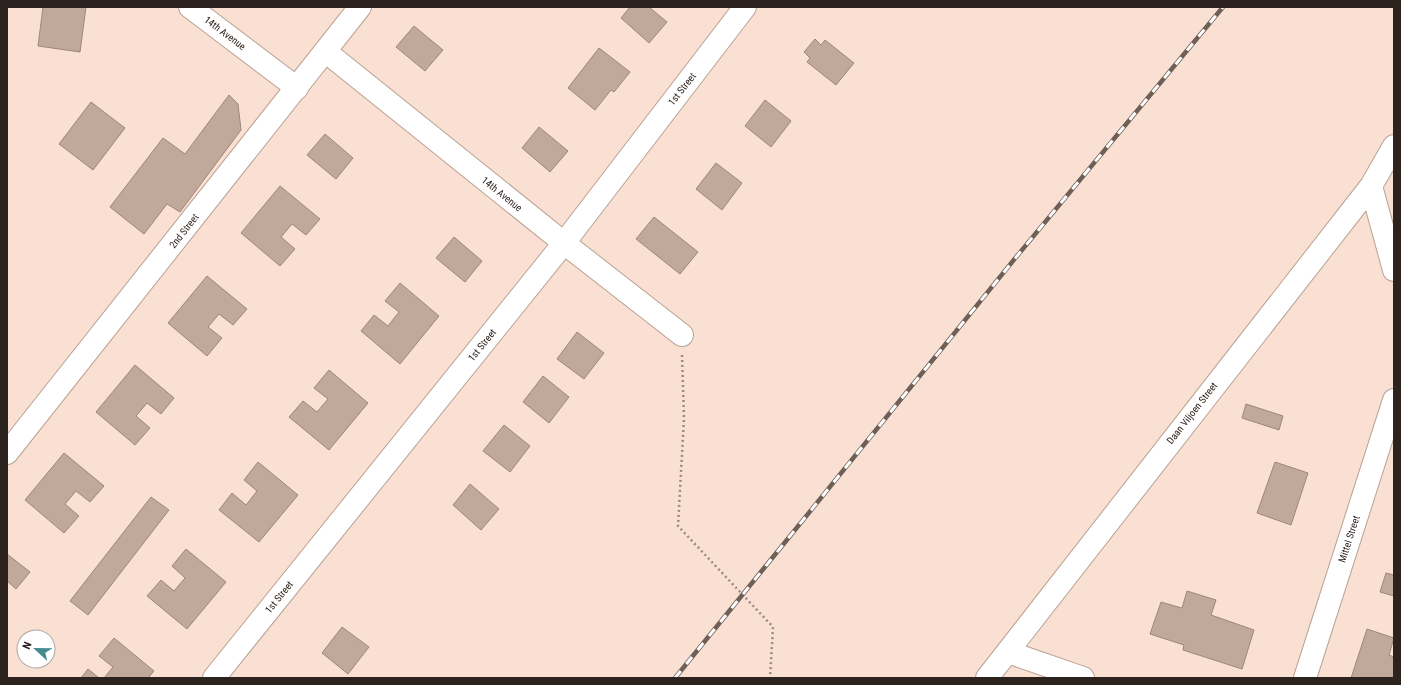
<svg xmlns="http://www.w3.org/2000/svg" width="1401" height="685" font-family="'Roboto Condensed',sans-serif">
	<style>
		.building { fill: #c0a89b; stroke: #9d867a }
		.lines { fill: none; stroke-linecap: round; stroke-linejoin: round }
		.minor-casing { stroke: #b9a194; stroke-width: 24 }
		.path { stroke: #9c8980; stroke-width: 2.5; stroke-dasharray: 2 3; stroke-linecap: butt }
		.minor { stroke: #fff; stroke-width: 22 }
		.rail-casing { stroke: #6e5f57; stroke-width: 4.5 }
		.rail { stroke: #fff; stroke-width: 3; stroke-dasharray: 9; stroke-linecap: butt }
		.labels { text-anchor: middle; dominant-baseline: central; stroke-width: 3; stroke-linejoin: round; paint-order: stroke }
		.street-label { font-size: 10px; fill: #2d231e; stroke: #fff }
	</style>
	<rect width="100%" height="100%" fill="#fae0d3"/>
	<!-- building -->
	<path class="building" d="M43,7H86L80,52L38,46Z
		M630,7H649L667,22L649,43L621,18Z
		M414,26L443,50L425,71L396,47Z
		M815,39L821,45L825,40L854,63L836,85L807,62L810,58L804,52Z
		M599,48L630,72L614,92L611,90L595,110L568,88Z
		M229,95L238,104L241,130L180,212L167,204L144,234L110,207L163,138L185,154Z
		M765,100L791,121L771,147L745,126Z
		M91,102L125,128L93,170L59,144Z
		M539,127L568,151L550,172L522,148Z
		M325,134L353,158L336,179L307,155Z
		M716,163L742,183L722,210L696,189Z
		M280,186L320,219L306,235L292,224L281,237L295,249L280,266L241,233Z
		M654,217L698,252L680,274L636,239Z
		M454,237L482,261L465,282L436,258Z
		M207,276L247,309L233,325L219,314L208,327L222,338L207,356L168,323Z
		M400,283L439,316L400,364L361,331L374,315L388,326L399,312L385,301Z
		M577,332L604,353L584,379L557,359Z
		M135,365L174,398L161,414L147,403L136,416L150,428L135,445L96,412Z
		M329,370L368,403L329,450L289,417L303,401L317,412L328,399L314,388Z
		M543,376L569,397L549,423L523,402Z
		M1246,404L1283,416L1279,430L1242,418Z
		M504,425L530,446L510,472L483,451Z
		M64,453L104,486L90,502L76,491L65,504L79,516L64,533L25,500Z
		M258,462L298,495L259,542L219,510L232,493L246,505L257,491L244,480Z
		M1275,462L1308,473L1291,525L1257,513Z
		M470,484L499,509L481,530L453,505Z
		M151,497L169,510L88,615L70,601Z
		M186,549L226,582L187,629L147,596L161,580L174,591L185,578L172,566Z
		M7,554L30,572L16,589L7,581Z
		M1386,573L1394,575V596L1380,592Z
		M1187,591L1216,600L1211,615L1254,630L1242,669L1183,650L1184,645L1150,634L1161,602L1182,608Z
		M342,627L369,647L348,674L322,653Z
		M1367,629L1394,638L1389,655L1394,657V678H1351Z
		M114,638L154,671L148,678H104L113,667L99,656Z
		M88,669L99,678H81Z"/>
	<g class="lines">
		<defs>
			<path id="minor" d="M190,7L297,88
				M325,51L564,243L682,335
				M1371,186L1394,270
				M7,453L360,7
				M1008,652L1083,678
				M214,678L564,243L745,7
				M987,678L1371,186L1394,146
				M1305,678L1394,400"/>
		</defs>
		<!-- minor casing -->
		<use href="#minor" class="minor-casing"/>
		<!-- path -->
		<path class="path" d="M682,355L684,418L678,526L773,627L770,678"/>
		<!-- minor -->
		<use href="#minor" class="minor"/>
		<defs>
			<path id="rail" d="M675,678L1017,256L1223,7"/>
		</defs>
		<!-- rail casing -->
		<use href="#rail" class="rail-casing"/>
		<!-- rail -->
		<use href="#rail" class="rail"/>
	</g>
	<g class="labels">
		<!-- street labels -->
		<g class="street-label">
			<text transform="translate(225 33) rotate(37)">14th Avenue</text>
			<text transform="translate(682 89) rotate(-52)">1st Street</text>
			<text transform="translate(502 194) rotate(39)">14th Avenue</text>
			<text transform="translate(184 231) rotate(-52)">2nd Street</text>
			<text transform="translate(482 345) rotate(-51)">1st Street</text>
			<text transform="translate(1192 413) rotate(-52)">Daan Viljoen Street</text>
			<text transform="translate(1349 539) rotate(-72)">Mittel Street</text>
			<text transform="translate(279 597) rotate(-51)">1st Street</text>
		</g>
	</g>
	<!-- border -->
	<rect width="1401" height="685" fill="none" stroke="#2d231e" stroke-width="16"/>
	<!-- north arrow -->
	<g transform="translate(36 649) rotate(292)"><circle r="19" fill="#ffffff" stroke="#aba7a5"/>
	<path d="M0-3L7 15L0 10L-7 15Z" fill="#438b8e"/>
	<text y="-6" font-size="11" font-weight="bold" text-anchor="middle" fill="#2d231e">N</text>
	</g>
</svg>
